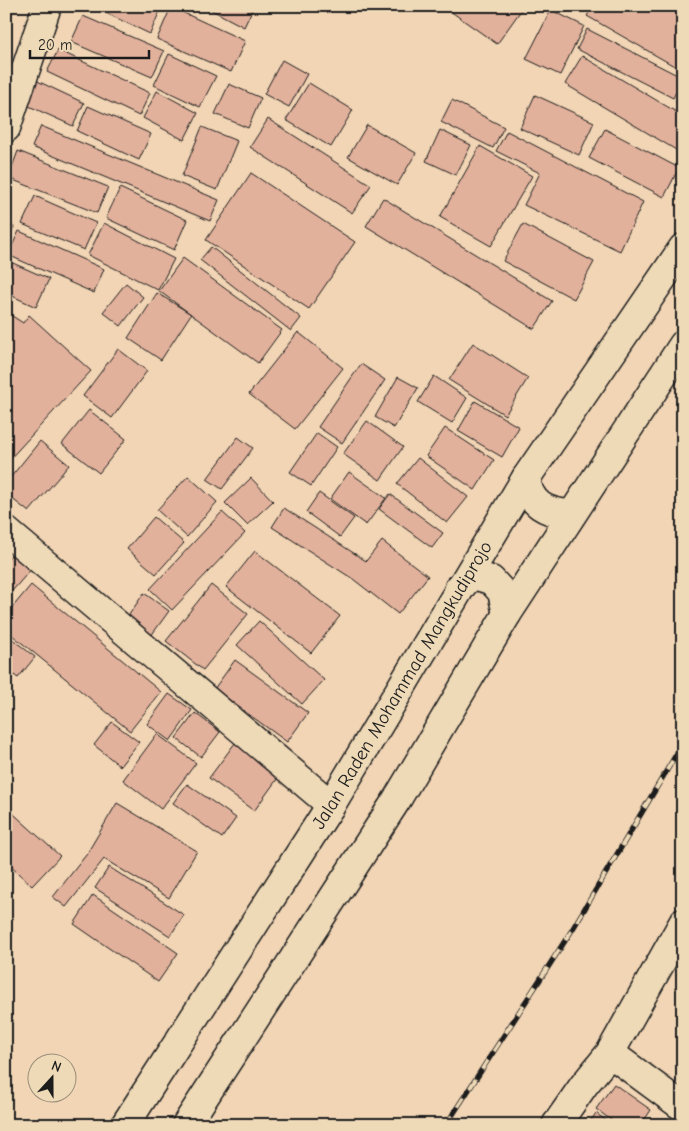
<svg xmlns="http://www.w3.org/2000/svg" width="689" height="1131" font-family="'Comic Neue',sans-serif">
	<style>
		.building { fill: #e2b19c; stroke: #1c1c1c }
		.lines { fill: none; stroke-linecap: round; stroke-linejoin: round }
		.minor-casing { stroke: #1c1c1c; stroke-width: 31 }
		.highway-casing { stroke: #1c1c1c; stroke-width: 31 }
		.minor { stroke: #efdab8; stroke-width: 28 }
		.highway { stroke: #efdab8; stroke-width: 28 }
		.rail-casing { stroke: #1c1c1c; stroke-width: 5.5 }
		.rail { stroke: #efdab8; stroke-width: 4; stroke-dasharray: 11; stroke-linecap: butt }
		.labels { text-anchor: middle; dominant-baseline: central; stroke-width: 4; stroke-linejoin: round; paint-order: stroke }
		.street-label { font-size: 19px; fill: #1c1c1c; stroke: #efdab8 }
	</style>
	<rect width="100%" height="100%" fill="#f1d5b5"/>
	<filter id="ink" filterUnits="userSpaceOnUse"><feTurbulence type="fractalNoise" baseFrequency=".02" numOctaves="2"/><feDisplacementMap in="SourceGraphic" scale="10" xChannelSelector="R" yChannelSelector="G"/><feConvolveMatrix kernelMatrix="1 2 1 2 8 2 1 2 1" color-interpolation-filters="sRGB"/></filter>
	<g filter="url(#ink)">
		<!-- building -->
		<path class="building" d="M6,6H14L8,19H6Z
			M91,6H162L150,34Z
			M204,6H254L244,27Z
			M443,6H524L497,44Z
			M593,6H683V71L587,16Z
			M171,7L245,41L231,72L157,39Z
			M551,10L584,26L560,75L526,59Z
			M83,16L164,51L152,77L71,42Z
			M587,29L683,78L673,98L577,49Z
			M58,50L150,93L139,116L47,72Z
			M169,54L216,76L200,107L154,85Z
			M582,56L683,116V154L565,84Z
			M282,60L307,74L289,107L264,94Z
			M31,78L84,103L73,126L20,102Z
			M309,83L353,110L331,147L286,120Z
			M229,84L261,98L248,128L215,114Z
			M683,89V107L676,103Z
			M157,91L198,113L184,140L143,118Z
			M535,95L594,122L579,155L520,128Z
			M452,100L504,127L493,148L441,122Z
			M88,106L151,134L139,160L77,131Z
			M268,119L371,185L352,213L250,147Z
			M367,125L416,153L397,185L348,157Z
			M41,126L219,200L210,221L32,147Z
			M202,127L237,141L217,190L182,176Z
			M605,129L679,168L664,197L589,158Z
			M440,130L471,145L456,175L426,161Z
			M507,131L643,202L620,251L524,205L540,173L496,151Z
			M480,146L532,176L491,246L440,217Z
			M18,151L108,187L97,213L8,178Z
			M251,173L355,242L309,309L206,240Z
			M120,188L187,220L174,250L106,218Z
			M35,196L96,223L84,250L22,224Z
			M383,198L552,301L534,329L366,226Z
			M6,223L14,227L6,242Z
			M104,223L174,259L158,290L88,255Z
			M523,224L594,262L574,299L503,261Z
			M19,231L104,269L94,293L8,255Z
			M211,247L301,318L291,331L200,260Z
			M183,258L282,330L258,363L159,291Z
			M6,260L49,279L36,307L6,293Z
			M126,283L143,297L121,326L103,312Z
			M157,293L191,314L161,360L128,338Z
			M6,312L23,323L29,315L91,371L6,463Z
			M298,332L343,368L295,429L249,394Z
			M473,343L528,378L505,415L449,380Z
			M118,349L147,371L112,418L83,396Z
			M361,364L385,380L342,443L318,427Z
			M434,376L467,398L452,423L418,402Z
			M398,377L418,388L394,428L375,417Z
			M475,401L519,427L502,457L458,431Z
			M89,410L126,439L99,473L62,444Z
			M367,421L403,447L380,480L343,454Z
			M445,428L494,460L475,490L426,456Z
			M317,433L337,447L311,486L290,472Z
			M238,437L253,448L222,489L207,479Z
			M40,441L69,465L29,512L6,494V483Z
			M418,458L468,497L447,523L397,484Z
			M349,472L386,498L366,525L330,499Z
			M188,476L217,502L187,537L157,510Z
			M251,478L273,501L247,525L225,503Z
			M319,493L354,518L340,537L306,512Z
			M390,494L443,533L432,548L379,509Z
			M284,508L366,561L382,541L428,576L398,614L353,579L272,527Z
			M222,512L245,533L172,610L150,589Z
			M154,517L184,543L156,574L127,549Z
			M14,551L33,567L6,598V561Z
			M255,551L340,616L311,653L226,587Z
			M31,585L161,692L130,731L6,630V615Z
			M211,585L248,614L203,670L166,641Z
			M144,593L169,611L148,640L124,622Z
			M259,621L324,680L302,704L237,645Z
			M6,634L35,657L18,678L6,669Z
			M235,660L308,713L287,742L214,689Z
			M169,694L192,710L170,741L147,724Z
			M195,713L220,732L201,757L176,738Z
			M112,722L139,742L120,766L94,745Z
			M157,734L196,763L161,809L123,780Z
			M235,743L280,775L254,811L209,778Z
			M187,784L236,818L222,838L173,803Z
			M117,803L197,851L169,898L104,859L66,907L53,897L90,850H89Z
			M6,807L60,856L32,886L6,862Z
			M109,867L184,915L170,936L95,888Z
			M93,895L178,953L158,982L74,924Z
			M614,1084L651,1110L641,1125H618L596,1109Z
			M596,1113L612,1125H588Z"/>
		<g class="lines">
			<defs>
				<path id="minor" d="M6,128L47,6
					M6,531L331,805
					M610,1053L683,923
					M556,1125L584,1085L610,1053L683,1107"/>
				<g id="highway">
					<path d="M526,478C529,505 547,513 572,514"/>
					<path d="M459,588L469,578L477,576L491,580L502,592L507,614"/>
					<path id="s1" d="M125,1125L331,805L526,478L683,248"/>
					<path d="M186,1125L396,801L507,614L683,345"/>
				</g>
			</defs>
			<!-- minor casing -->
			<use href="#minor" class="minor-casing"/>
			<!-- highway casing -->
			<use href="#highway" class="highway-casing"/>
			<!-- minor -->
			<use href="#minor" class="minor"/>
			<!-- highway -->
			<use href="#highway" class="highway"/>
			<defs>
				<path id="rail" d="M446,1125L572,930L683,743"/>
			</defs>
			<!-- rail casing -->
			<use href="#rail" class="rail-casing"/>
			<!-- rail -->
			<use href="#rail" class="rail"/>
		</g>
	</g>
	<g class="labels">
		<!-- street labels -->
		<g class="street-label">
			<text stroke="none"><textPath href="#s1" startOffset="520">Jalan Raden Mohammad Mangkudiprojo</textPath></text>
		</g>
	</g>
	<!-- margin -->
	<rect width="689" height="1131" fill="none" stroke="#efdab8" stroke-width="25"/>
	<rect x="12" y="12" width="664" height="1106" fill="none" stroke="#1c1c1c" stroke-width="2" filter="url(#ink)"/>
	<!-- north arrow -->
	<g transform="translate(52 1078) rotate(21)"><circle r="24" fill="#efdab8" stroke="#9b8e7a"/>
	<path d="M0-4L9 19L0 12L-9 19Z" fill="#1c1c1c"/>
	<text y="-8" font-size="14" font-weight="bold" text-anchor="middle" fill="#1c1c1c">N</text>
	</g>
	<!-- scale -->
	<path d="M30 50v8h119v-8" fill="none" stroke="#1c1c1c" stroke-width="2.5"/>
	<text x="38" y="50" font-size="15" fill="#1c1c1c" stroke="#efdab8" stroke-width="4" paint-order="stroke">20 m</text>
</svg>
